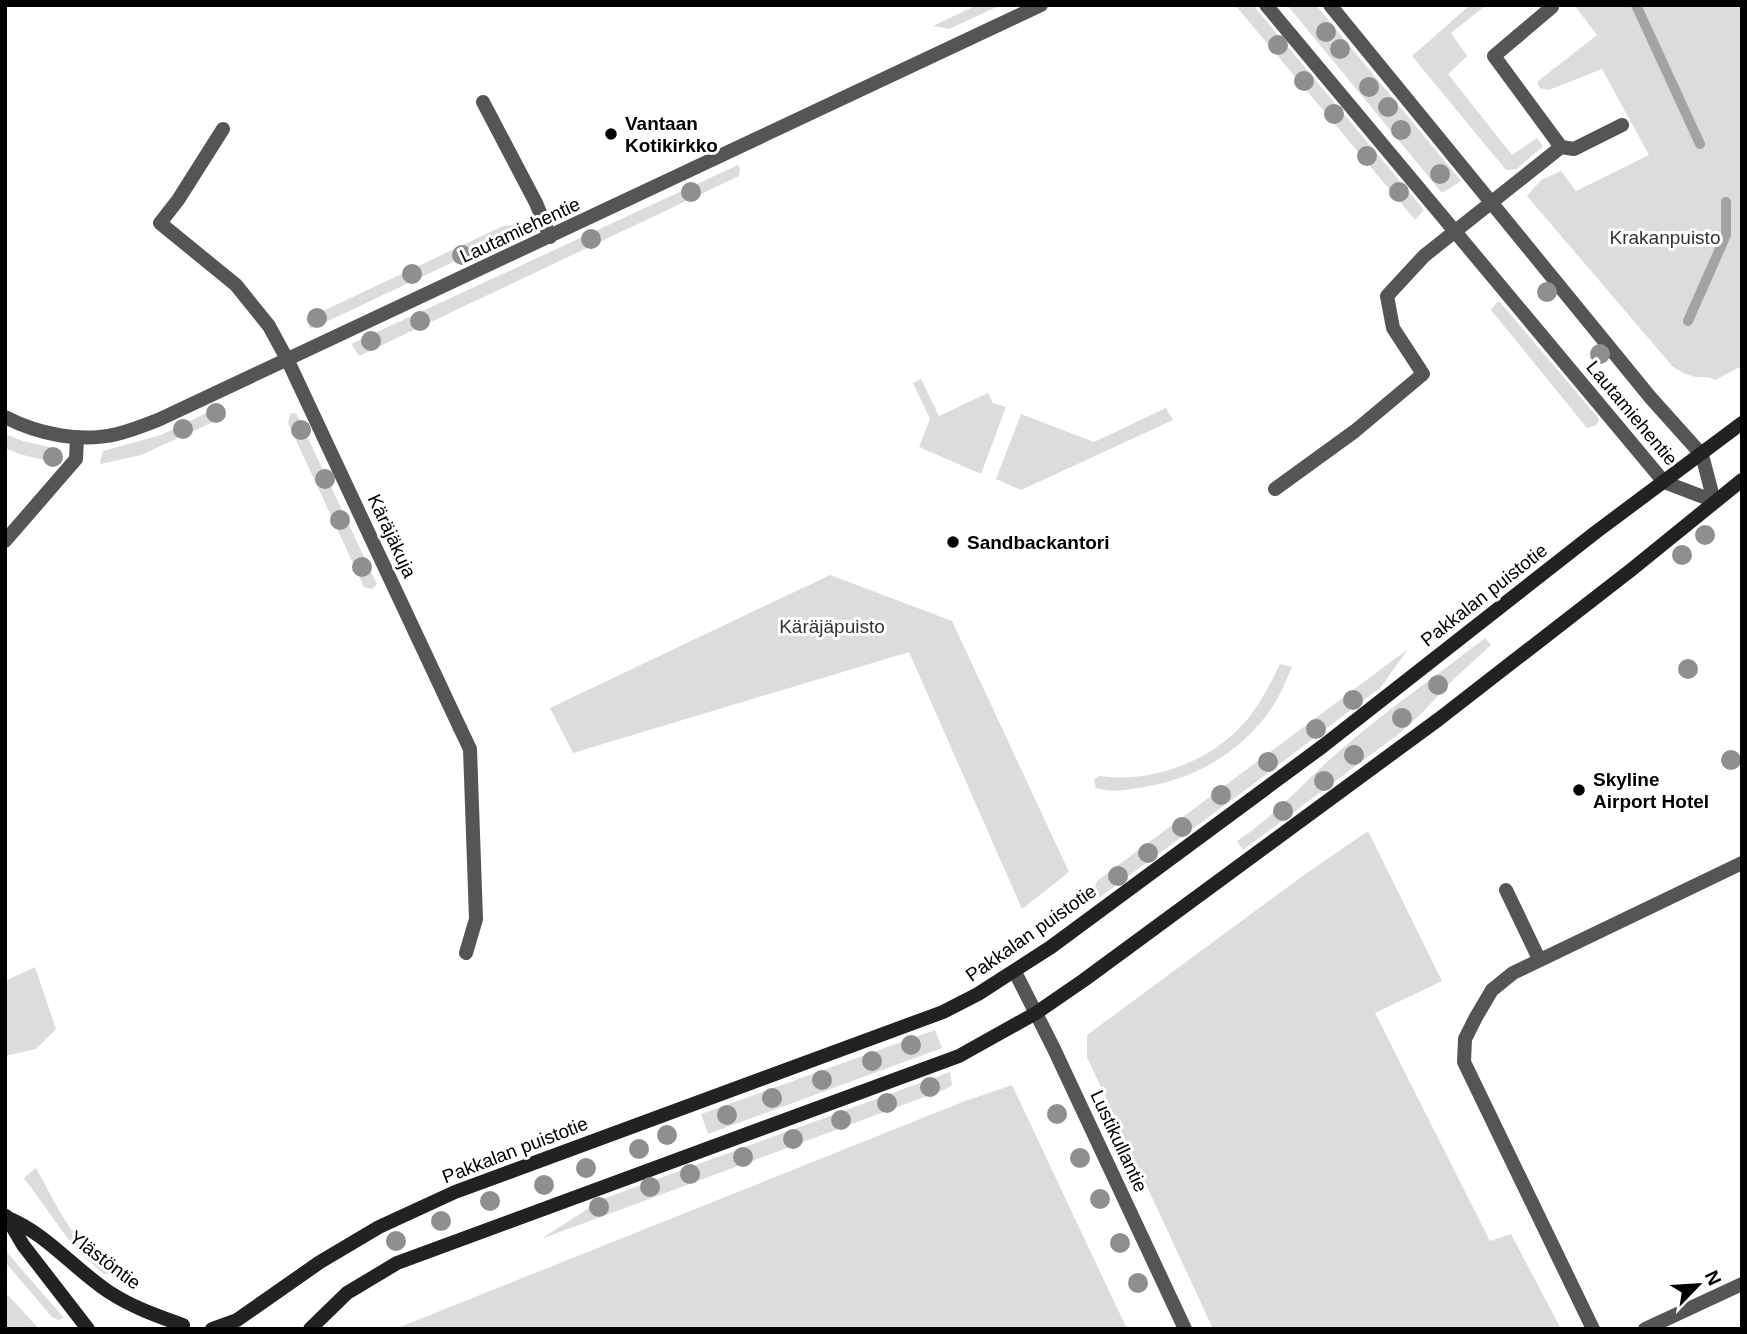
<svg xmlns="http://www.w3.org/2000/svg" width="1747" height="1334" font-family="Helvetica,sans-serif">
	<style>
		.green { fill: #dcdcdc }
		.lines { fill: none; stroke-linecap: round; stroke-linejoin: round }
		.stream { stroke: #a3a3a3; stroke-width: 10 }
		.lane { stroke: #555; stroke-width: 14 }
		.street { stroke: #555; stroke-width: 14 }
		.secondary { stroke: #222; stroke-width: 14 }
		.tree { fill: #8f8f8f }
		.poi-dot { fill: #000; stroke: #fff; stroke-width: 2.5 }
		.labels { text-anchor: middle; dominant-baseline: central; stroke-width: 6; stroke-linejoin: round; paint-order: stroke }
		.poi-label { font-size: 19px; font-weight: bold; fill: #000; stroke: #fff; text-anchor: start }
		.street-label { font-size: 19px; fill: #000; stroke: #fff }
		.park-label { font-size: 19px; fill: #333; stroke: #fff }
	</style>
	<rect width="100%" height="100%" fill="#fff"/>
	<!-- green -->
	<path class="green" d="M977,5H1001L949,29L933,26Z
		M1235,5H1253L1424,210L1415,220Z
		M1287,5H1316L1461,181L1442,193Z
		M1470,5H1486L1451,33L1467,56L1448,74L1512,155L1537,138L1543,146L1517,169L1506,170L1412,56Z
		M1574,5H1742V366L1715,380C1707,376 1704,377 1697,377C1688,376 1680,371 1673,367L1527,196L1541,180L1561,171L1576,191L1649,155L1602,69L1549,90L1540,88L1537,82L1597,35Z
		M738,165L740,169L739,176L359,356L351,344Z
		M514,225L517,232L311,329L306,319L503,226Z
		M1497,302H1500L1599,419L1597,425L1587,428L1491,310Z
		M921,379L939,416L988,393L993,403L1006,407L981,474L919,447L930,419L913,383Z
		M223,405L224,417L141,455L101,464L100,462L103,451L161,435Z
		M1166,408L1173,420L1021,490L996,479L1021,414L1094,442Z
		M296,413L377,584L372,589L364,587L288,423L290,414Z
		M5,434L23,441L58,449L56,463L19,454L5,448Z
		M830,575L952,621L1069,872L1022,909L909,652L573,753L550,708Z
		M1485,638L1491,645L1454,679L1420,715L1396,736L1243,850L1237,841C1273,818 1305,781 1337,753C1384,712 1436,676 1485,638Z
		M1408,649L1381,687L1248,788L1100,897L1095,887L1097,881Z
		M1280,664L1292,667C1286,680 1281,694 1273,706C1243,751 1196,779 1144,787C1128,790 1112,793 1096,788L1094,780L1099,776C1155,784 1219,759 1253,712C1264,697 1272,680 1280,664Z
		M1368,831L1442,981L1375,1013L1490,1241L1511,1234L1561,1329H1213L1087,1057V1035L1304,875Z
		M35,967L56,1029L36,1049L5,1056V981Z
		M935,1030L942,1048L708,1134L701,1114Z
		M950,1072L952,1085L946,1089L541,1239L603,1199Z
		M1012,1085L1127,1329H395L965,1101Z
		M36,1168C49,1190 59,1215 76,1235C85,1245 109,1259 112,1269L108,1274H104L82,1255L66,1236L24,1178Z
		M5,1250L64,1318L58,1320L52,1317L5,1262Z
		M5,1294L9,1296L39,1329H5Z"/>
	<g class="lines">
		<!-- stream -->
		<path class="stream" d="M1636,5L1700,144
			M1688,321L1726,235V202"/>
		<!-- lane -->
		<path class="lane" d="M1552,7L1494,56L1561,147
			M483,102L536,203L550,237
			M223,129L178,200L160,223L236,285L269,326L288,361
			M1275,489L1355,431L1423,374L1393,328L1387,296L1424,256L1561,147L1574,149L1622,125
			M5,541L76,459L77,438
			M460,728L470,749L476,919L466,953
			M1506,890L1539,959
			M1593,1329L1464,1062L1465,1039L1476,1017L1492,990L1513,973L1742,863
			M1645,1329L1742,1284"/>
		<!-- street -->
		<path class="street" d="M1266,5L1664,482L1714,501
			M1330,5L1650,397L1702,455L1714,501
			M288,361L460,728
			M5,417C38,434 80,443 117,434C131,431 145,425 158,420L1041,5
			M1015,972L1054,1049L1185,1329"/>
		<!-- secondary -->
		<path class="secondary" d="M6,1216L23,1245L88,1329
			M8,1218C48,1235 73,1268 109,1292C132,1307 157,1316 183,1325
			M212,1329L237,1320L320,1262L379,1227L455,1192L943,1012L978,994L1051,947L1323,746L1596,532L1742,423
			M310,1329L347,1293L397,1263L959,1056L1036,1013L1084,980L1439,719L1631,570L1742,480"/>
	</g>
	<!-- trees -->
	<g class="tree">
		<circle cx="1326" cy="32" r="10"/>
		<circle cx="1278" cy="45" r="10"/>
		<circle cx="1340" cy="49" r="10"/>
		<circle cx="1304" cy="81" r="10"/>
		<circle cx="1369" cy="87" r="10"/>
		<circle cx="1388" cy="107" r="10"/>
		<circle cx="1334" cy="114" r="10"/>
		<circle cx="1401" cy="130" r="10"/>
		<circle cx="1367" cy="156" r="10"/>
		<circle cx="1440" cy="174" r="10"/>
		<circle cx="691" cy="192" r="10"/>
		<circle cx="1399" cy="192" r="10"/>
		<circle cx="591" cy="239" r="10"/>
		<circle cx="462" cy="255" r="10"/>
		<circle cx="412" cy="274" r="10"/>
		<circle cx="1547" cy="292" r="10"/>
		<circle cx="317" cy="318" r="10"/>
		<circle cx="420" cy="321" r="10"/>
		<circle cx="371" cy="341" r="10"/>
		<circle cx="1600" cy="354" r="10"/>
		<circle cx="216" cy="413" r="10"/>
		<circle cx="183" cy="429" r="10"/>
		<circle cx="301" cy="430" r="10"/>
		<circle cx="53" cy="457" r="10"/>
		<circle cx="325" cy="479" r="10"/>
		<circle cx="340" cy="520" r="10"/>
		<circle cx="1705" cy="535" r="10"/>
		<circle cx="1682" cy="555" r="10"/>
		<circle cx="362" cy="567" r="10"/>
		<circle cx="1688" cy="669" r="10"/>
		<circle cx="1438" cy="685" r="10"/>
		<circle cx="1353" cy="700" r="10"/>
		<circle cx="1402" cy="718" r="10"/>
		<circle cx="1316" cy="729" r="10"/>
		<circle cx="1354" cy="755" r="10"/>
		<circle cx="1731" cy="760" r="10"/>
		<circle cx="1268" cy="762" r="10"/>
		<circle cx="1324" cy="781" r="10"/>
		<circle cx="1221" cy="795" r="10"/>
		<circle cx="1283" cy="811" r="10"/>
		<circle cx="1182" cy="827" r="10"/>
		<circle cx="1148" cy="853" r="10"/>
		<circle cx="1118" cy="876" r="10"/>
		<circle cx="911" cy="1045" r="10"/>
		<circle cx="872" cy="1061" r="10"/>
		<circle cx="822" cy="1080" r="10"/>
		<circle cx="930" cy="1087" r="10"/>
		<circle cx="772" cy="1098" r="10"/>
		<circle cx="887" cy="1103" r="10"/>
		<circle cx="1057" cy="1114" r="10"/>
		<circle cx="727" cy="1115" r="10"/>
		<circle cx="841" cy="1120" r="10"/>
		<circle cx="667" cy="1135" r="10"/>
		<circle cx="793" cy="1139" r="10"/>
		<circle cx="639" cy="1149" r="10"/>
		<circle cx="743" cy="1157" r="10"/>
		<circle cx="1080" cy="1158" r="10"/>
		<circle cx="586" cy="1168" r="10"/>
		<circle cx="690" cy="1174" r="10"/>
		<circle cx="544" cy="1185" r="10"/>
		<circle cx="650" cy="1187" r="10"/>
		<circle cx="1100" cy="1199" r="10"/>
		<circle cx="490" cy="1201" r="10"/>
		<circle cx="599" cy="1207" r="10"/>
		<circle cx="441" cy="1221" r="10"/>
		<circle cx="396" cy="1241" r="10"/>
		<circle cx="1120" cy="1243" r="10"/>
		<circle cx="1138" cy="1283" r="10"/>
	</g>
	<!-- markers -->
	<g class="poi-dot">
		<circle cx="611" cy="134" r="7"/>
		<circle cx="953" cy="542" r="7"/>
		<circle cx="1579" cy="790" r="7"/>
	</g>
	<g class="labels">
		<!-- poi labels -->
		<g class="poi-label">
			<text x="625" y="123">Vantaan<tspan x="625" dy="22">Kotikirkko</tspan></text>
			<text x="967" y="542">Sandbackantori</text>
			<text x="1593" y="779">Skyline<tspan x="1593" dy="22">Airport Hotel</tspan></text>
		</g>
		<!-- street labels -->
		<g class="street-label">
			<text transform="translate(520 230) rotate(-25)">Lautamiehentie</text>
			<text transform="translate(1632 413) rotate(50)">Lautamiehentie</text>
			<text transform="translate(392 536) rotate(65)">Käräjäkuja</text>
			<text transform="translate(1484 595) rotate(-38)">Pakkalan puistotie</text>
			<text transform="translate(1031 933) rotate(-35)">Pakkalan puistotie</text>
			<text transform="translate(1119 1141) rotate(65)">Lustikullantie</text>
			<text transform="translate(515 1150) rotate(-21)">Pakkalan puistotie</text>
			<text transform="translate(105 1260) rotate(37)">Ylästöntie</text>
		</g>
		<!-- park labels -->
		<g class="park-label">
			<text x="1665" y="237">Krakanpuisto</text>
			<text x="832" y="626">Käräjäpuisto</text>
		</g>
	</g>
	<!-- border -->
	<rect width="1747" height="1334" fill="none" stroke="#000000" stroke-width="14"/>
	<!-- north arrow -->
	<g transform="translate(1698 1285) rotate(65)" stroke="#ffffff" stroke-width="5" paint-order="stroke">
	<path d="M0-5L12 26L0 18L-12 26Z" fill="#000000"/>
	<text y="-10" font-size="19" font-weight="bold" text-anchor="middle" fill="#000000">N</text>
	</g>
</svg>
